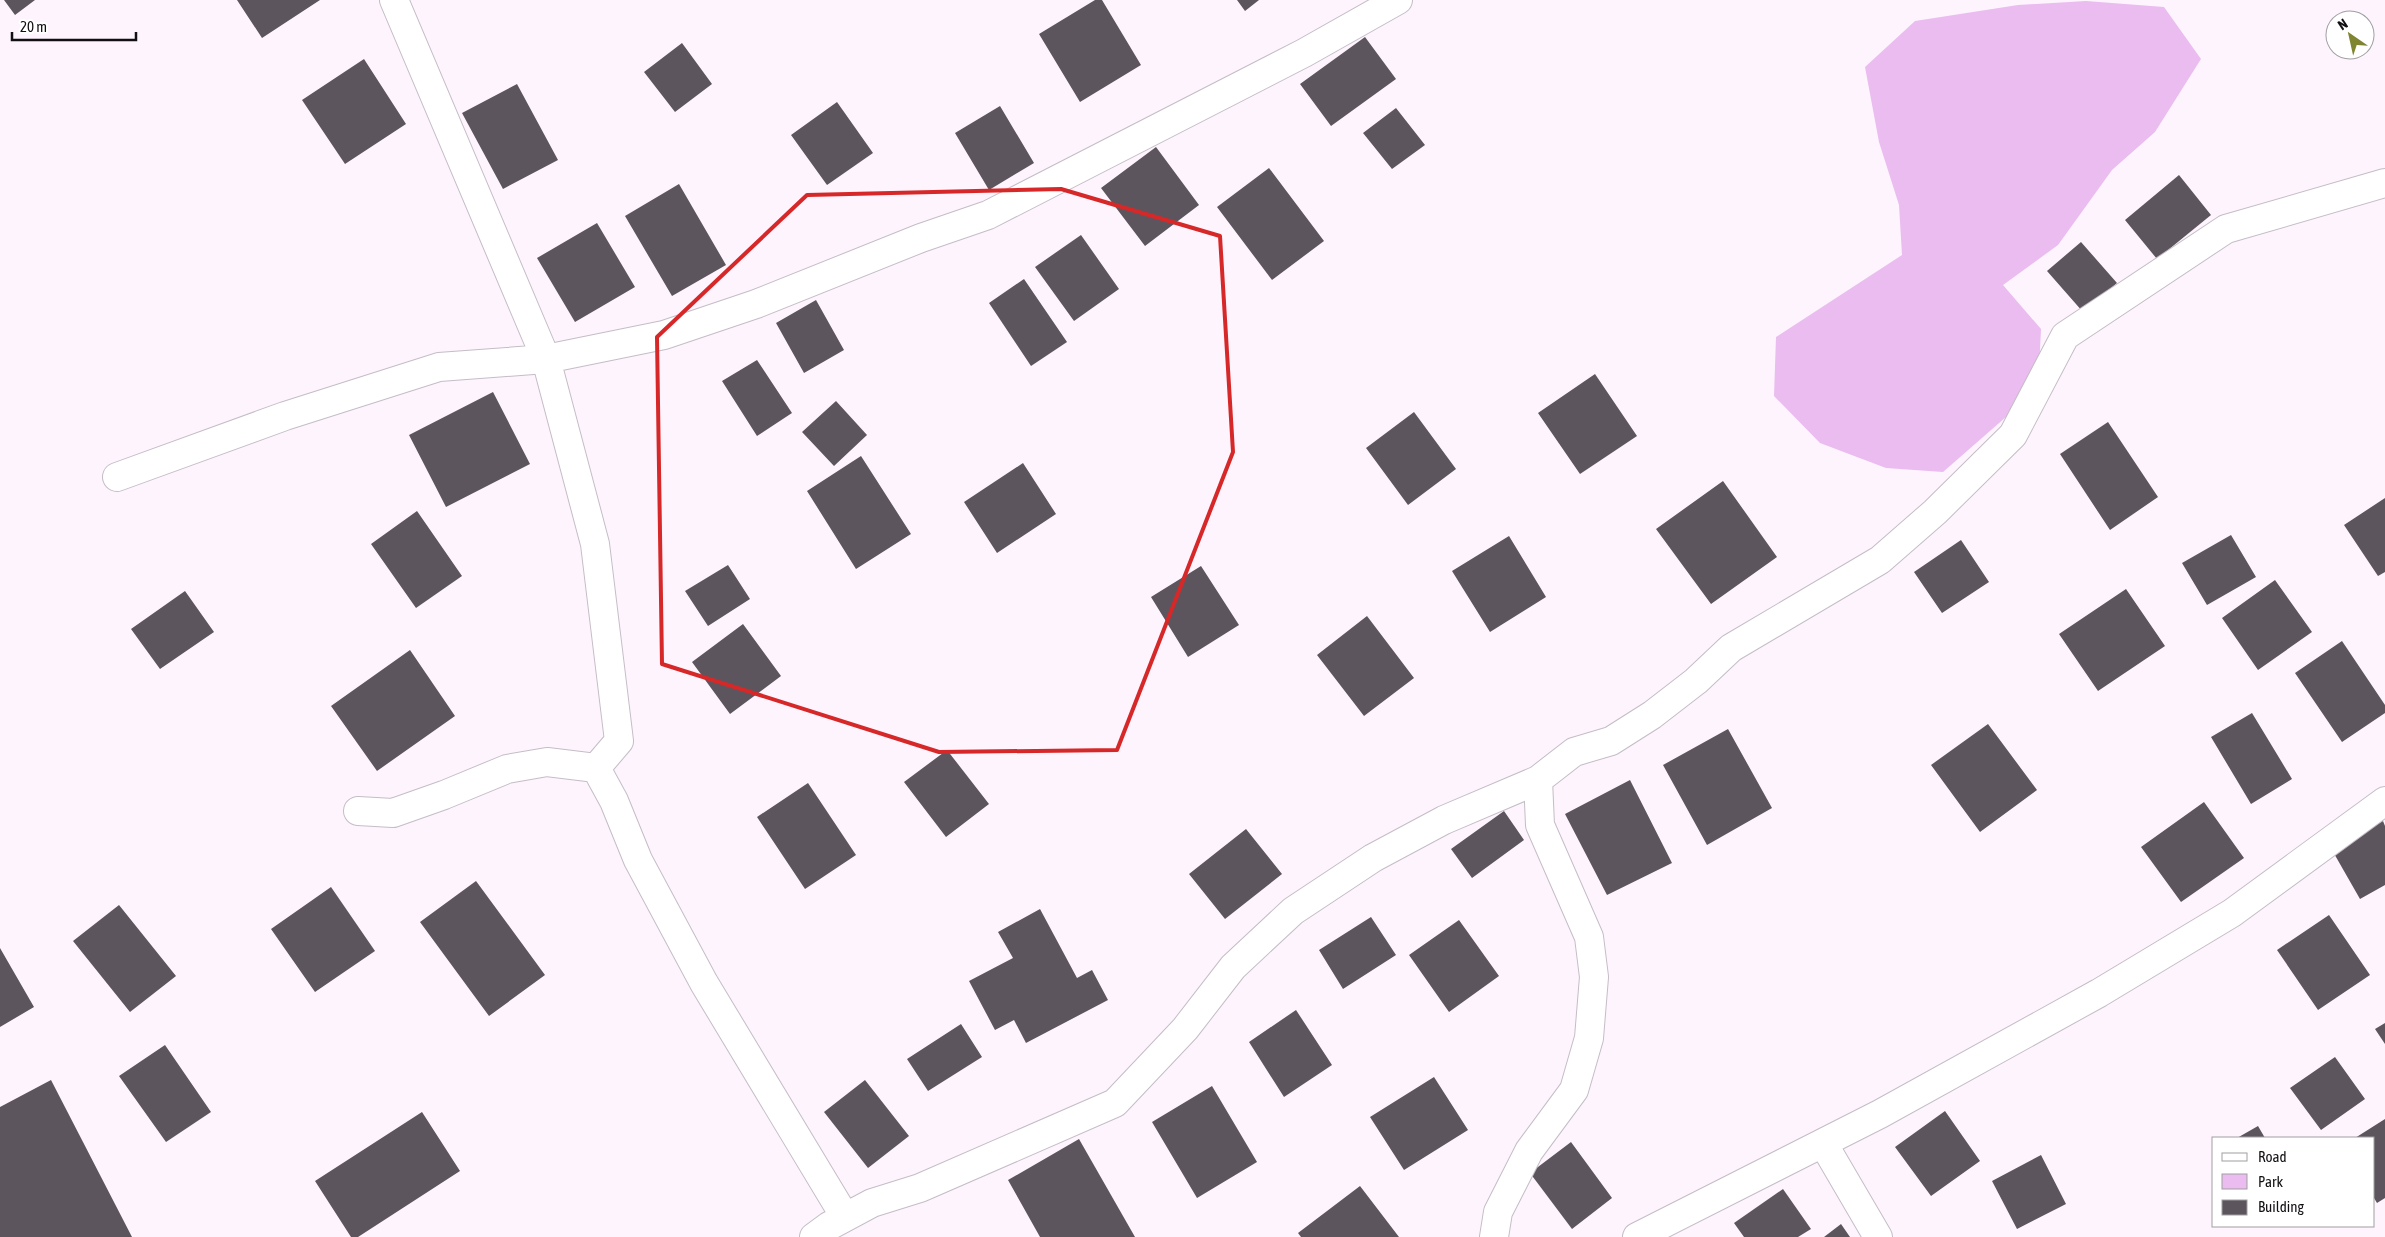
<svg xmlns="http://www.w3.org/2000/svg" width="2385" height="1237" font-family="'Asap Condensed',sans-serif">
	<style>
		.green { fill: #eabcef }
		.building { fill: #5d555d }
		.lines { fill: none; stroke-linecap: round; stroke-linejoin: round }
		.street-casing { stroke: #c5bdc6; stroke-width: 30 }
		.street { stroke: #fff; stroke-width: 28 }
		.marked { fill: none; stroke: #d62828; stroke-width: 4; stroke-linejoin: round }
	</style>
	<rect width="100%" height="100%" fill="#fdf4fe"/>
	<!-- green -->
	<path class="green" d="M2086,1L2164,7L2201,59L2155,132L2112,170L2058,245L2003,285L2041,329L2039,370L2022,403L1943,472L1886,468L1820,443L1774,396L1776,337L1902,255L1899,205L1879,142L1865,67L1915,21L2018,5Z"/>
	<!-- building -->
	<path class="building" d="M4,0H35L15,15Z
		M237,0H320L262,38Z
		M1095,0H1102L1141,65L1080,102L1039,34Z
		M1237,0H1259L1245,11Z
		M1365,37L1396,79L1331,126L1300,84Z
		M682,43L712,84L675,112L644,72Z
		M364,59L406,124L345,164L302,100Z
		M517,84L558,160L503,189L462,113Z
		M837,102L873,153L827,185L791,135Z
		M1000,106L1034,163L989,190L955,133Z
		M1396,108L1425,145L1392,169L1363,133Z
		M1156,147L1199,205L1145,246L1101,188Z
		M1269,168L1324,241L1272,280L1217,207Z
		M2179,175L2211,215L2157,259L2125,220Z
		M679,184L726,265L672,296L625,216Z
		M597,223L635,287L575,322L537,258Z
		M1081,235L1119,289L1074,321L1035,267Z
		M2081,242L2117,283L2083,312L2047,271Z
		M1024,279L1067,342L1031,366L989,303Z
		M816,300L844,350L804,373L776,323Z
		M757,360L792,413L757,436L722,381Z
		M1595,374L1637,436L1580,474L1538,413Z
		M493,392L530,464L446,507L409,435Z
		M836,401L867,435L834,466L802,432Z
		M1414,412L1456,469L1408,505L1366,448Z
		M2108,422L2158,497L2110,530L2060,454Z
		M861,456L911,534L856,569L807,491Z
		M1023,463L1056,514L997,553L964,502Z
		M1723,481L1777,557L1711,604L1656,529Z
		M2385,498V572L2378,576L2344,525Z
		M417,511L462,576L416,608L371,544Z
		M2231,535L2256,577L2207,605L2182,563Z
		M1509,536L1546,597L1490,632L1452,571Z
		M1961,540L1989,582L1942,613L1914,572Z
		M728,565L750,599L708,626L685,591Z
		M1201,566L1239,625L1188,657L1151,597Z
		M2275,580L2312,632L2258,670L2222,618Z
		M2126,589L2165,646L2098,691L2059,634Z
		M185,591L214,632L160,669L131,629Z
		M1367,616L1414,678L1364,716L1317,655Z
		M743,624L781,676L730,714L692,662Z
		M2342,641L2385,705V713L2342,742L2295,673Z
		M410,650L455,716L377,771L331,706Z
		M2252,713L2292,779L2251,804L2211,737Z
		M1988,724L2037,790L1980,832L1931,765Z
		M1728,729L1772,808L1707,845L1663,765Z
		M947,750L989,804L946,837L904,782Z
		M1630,780L1672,863L1607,895L1565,814Z
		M808,783L856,855L805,889L757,817Z
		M2204,802L2244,858L2181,902L2141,847Z
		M1504,811L1524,840L1472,878L1451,849Z
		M2383,821L2385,826V885L2360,899L2332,850Z
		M1246,829L1282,874L1225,919L1189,874Z
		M476,881L545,975L489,1016L420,922Z
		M331,887L375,951L315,992L271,929Z
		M119,905L176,976L130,1012L73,941Z
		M1040,909L1077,978L1092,970L1108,1000L1026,1043L1014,1020L995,1030L969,981L1013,958L998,932Z
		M2329,915L2370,975L2318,1010L2277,950Z
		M1371,917L1396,955L1343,989L1319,950Z
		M1459,920L1499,976L1449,1012L1409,955Z
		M0,948L34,1007L0,1027Z
		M1296,1010L1332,1065L1284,1097L1249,1042Z
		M2385,1023V1044L2375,1029Z
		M961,1024L982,1057L928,1091L907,1059Z
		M165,1045L211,1112L166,1142L119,1076Z
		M2335,1057L2365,1099L2321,1130L2290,1088Z
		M1434,1077L1468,1130L1404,1170L1370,1117Z
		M51,1080L132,1237H0V1107Z
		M865,1080L909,1136L868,1168L824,1112Z
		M1212,1086L1257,1162L1197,1198L1152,1122Z
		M1945,1111L1980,1161L1931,1196L1895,1147Z
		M422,1112L460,1171L358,1237H351L315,1181Z
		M2385,1119V1198L2377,1203L2374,1198V1138H2355Z
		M2258,1126L2265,1138H2237Z
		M1079,1139L1135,1237H1040L1008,1180Z
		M1571,1142L1612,1198L1572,1229L1530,1173Z
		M2041,1155L2066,1204L2017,1229L1992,1181Z
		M1360,1186L1399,1237H1301L1298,1233Z
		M1783,1189L1811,1229L1798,1237H1744L1734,1223Z
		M1841,1224L1850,1237H1824Z"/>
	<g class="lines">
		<defs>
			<path id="street" d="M394,0L546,359L595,544L619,741L596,768
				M117,477L285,416L439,367L546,359L664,335L756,304L921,238L988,215L1304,53L1398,0
				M358,811L393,813L444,795L507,769L547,762L596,768L614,801L638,860L704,983L845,1217
				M1823,1143L1878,1237
				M814,1237L829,1226L872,1203L920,1188L1115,1103L1185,1029L1233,967L1293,911L1373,858L1444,820L1538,780
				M1494,1237L1498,1212L1529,1151L1574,1090L1589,1038L1594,977L1589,937L1540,825L1538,780L1574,752L1611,741L1652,715L1696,681L1731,648L1880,560L1935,512L2013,435L2065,336L2226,229L2385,183
				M1637,1237L1880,1114L2099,993L2232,913L2385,801"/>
		</defs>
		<!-- street casing -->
		<use href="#street" class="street-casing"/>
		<!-- street -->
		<use href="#street" class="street"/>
	</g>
	<!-- marked area -->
	<path class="marked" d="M1061,189L1220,236L1233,452L1117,750L939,752L662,664L657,337L807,195Z"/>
	<!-- legend -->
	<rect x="2212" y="1137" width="162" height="90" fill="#ffffff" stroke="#a09fa1"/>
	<rect x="2222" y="1153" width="25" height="8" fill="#ffffff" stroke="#a09fa1"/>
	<text x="2258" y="1162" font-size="15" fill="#120f13">Road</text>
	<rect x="2222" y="1174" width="25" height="15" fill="#eabcef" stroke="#a09fa1"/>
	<text x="2258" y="1187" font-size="15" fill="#120f13">Park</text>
	<rect x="2222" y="1200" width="25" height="15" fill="#5d555d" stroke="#a09fa1"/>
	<text x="2258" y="1212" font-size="15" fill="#120f13">Building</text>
	<!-- north arrow -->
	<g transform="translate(2350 35) rotate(326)"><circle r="24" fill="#ffffff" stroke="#a09fa1"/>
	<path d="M0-4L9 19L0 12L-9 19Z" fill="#7e8430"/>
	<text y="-8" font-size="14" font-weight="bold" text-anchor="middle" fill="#120f13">N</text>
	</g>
	<!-- scale -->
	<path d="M12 32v8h124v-8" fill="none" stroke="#120f13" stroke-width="2.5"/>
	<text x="20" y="32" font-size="15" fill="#120f13" stroke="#ffffff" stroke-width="4" paint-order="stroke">20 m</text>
</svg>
